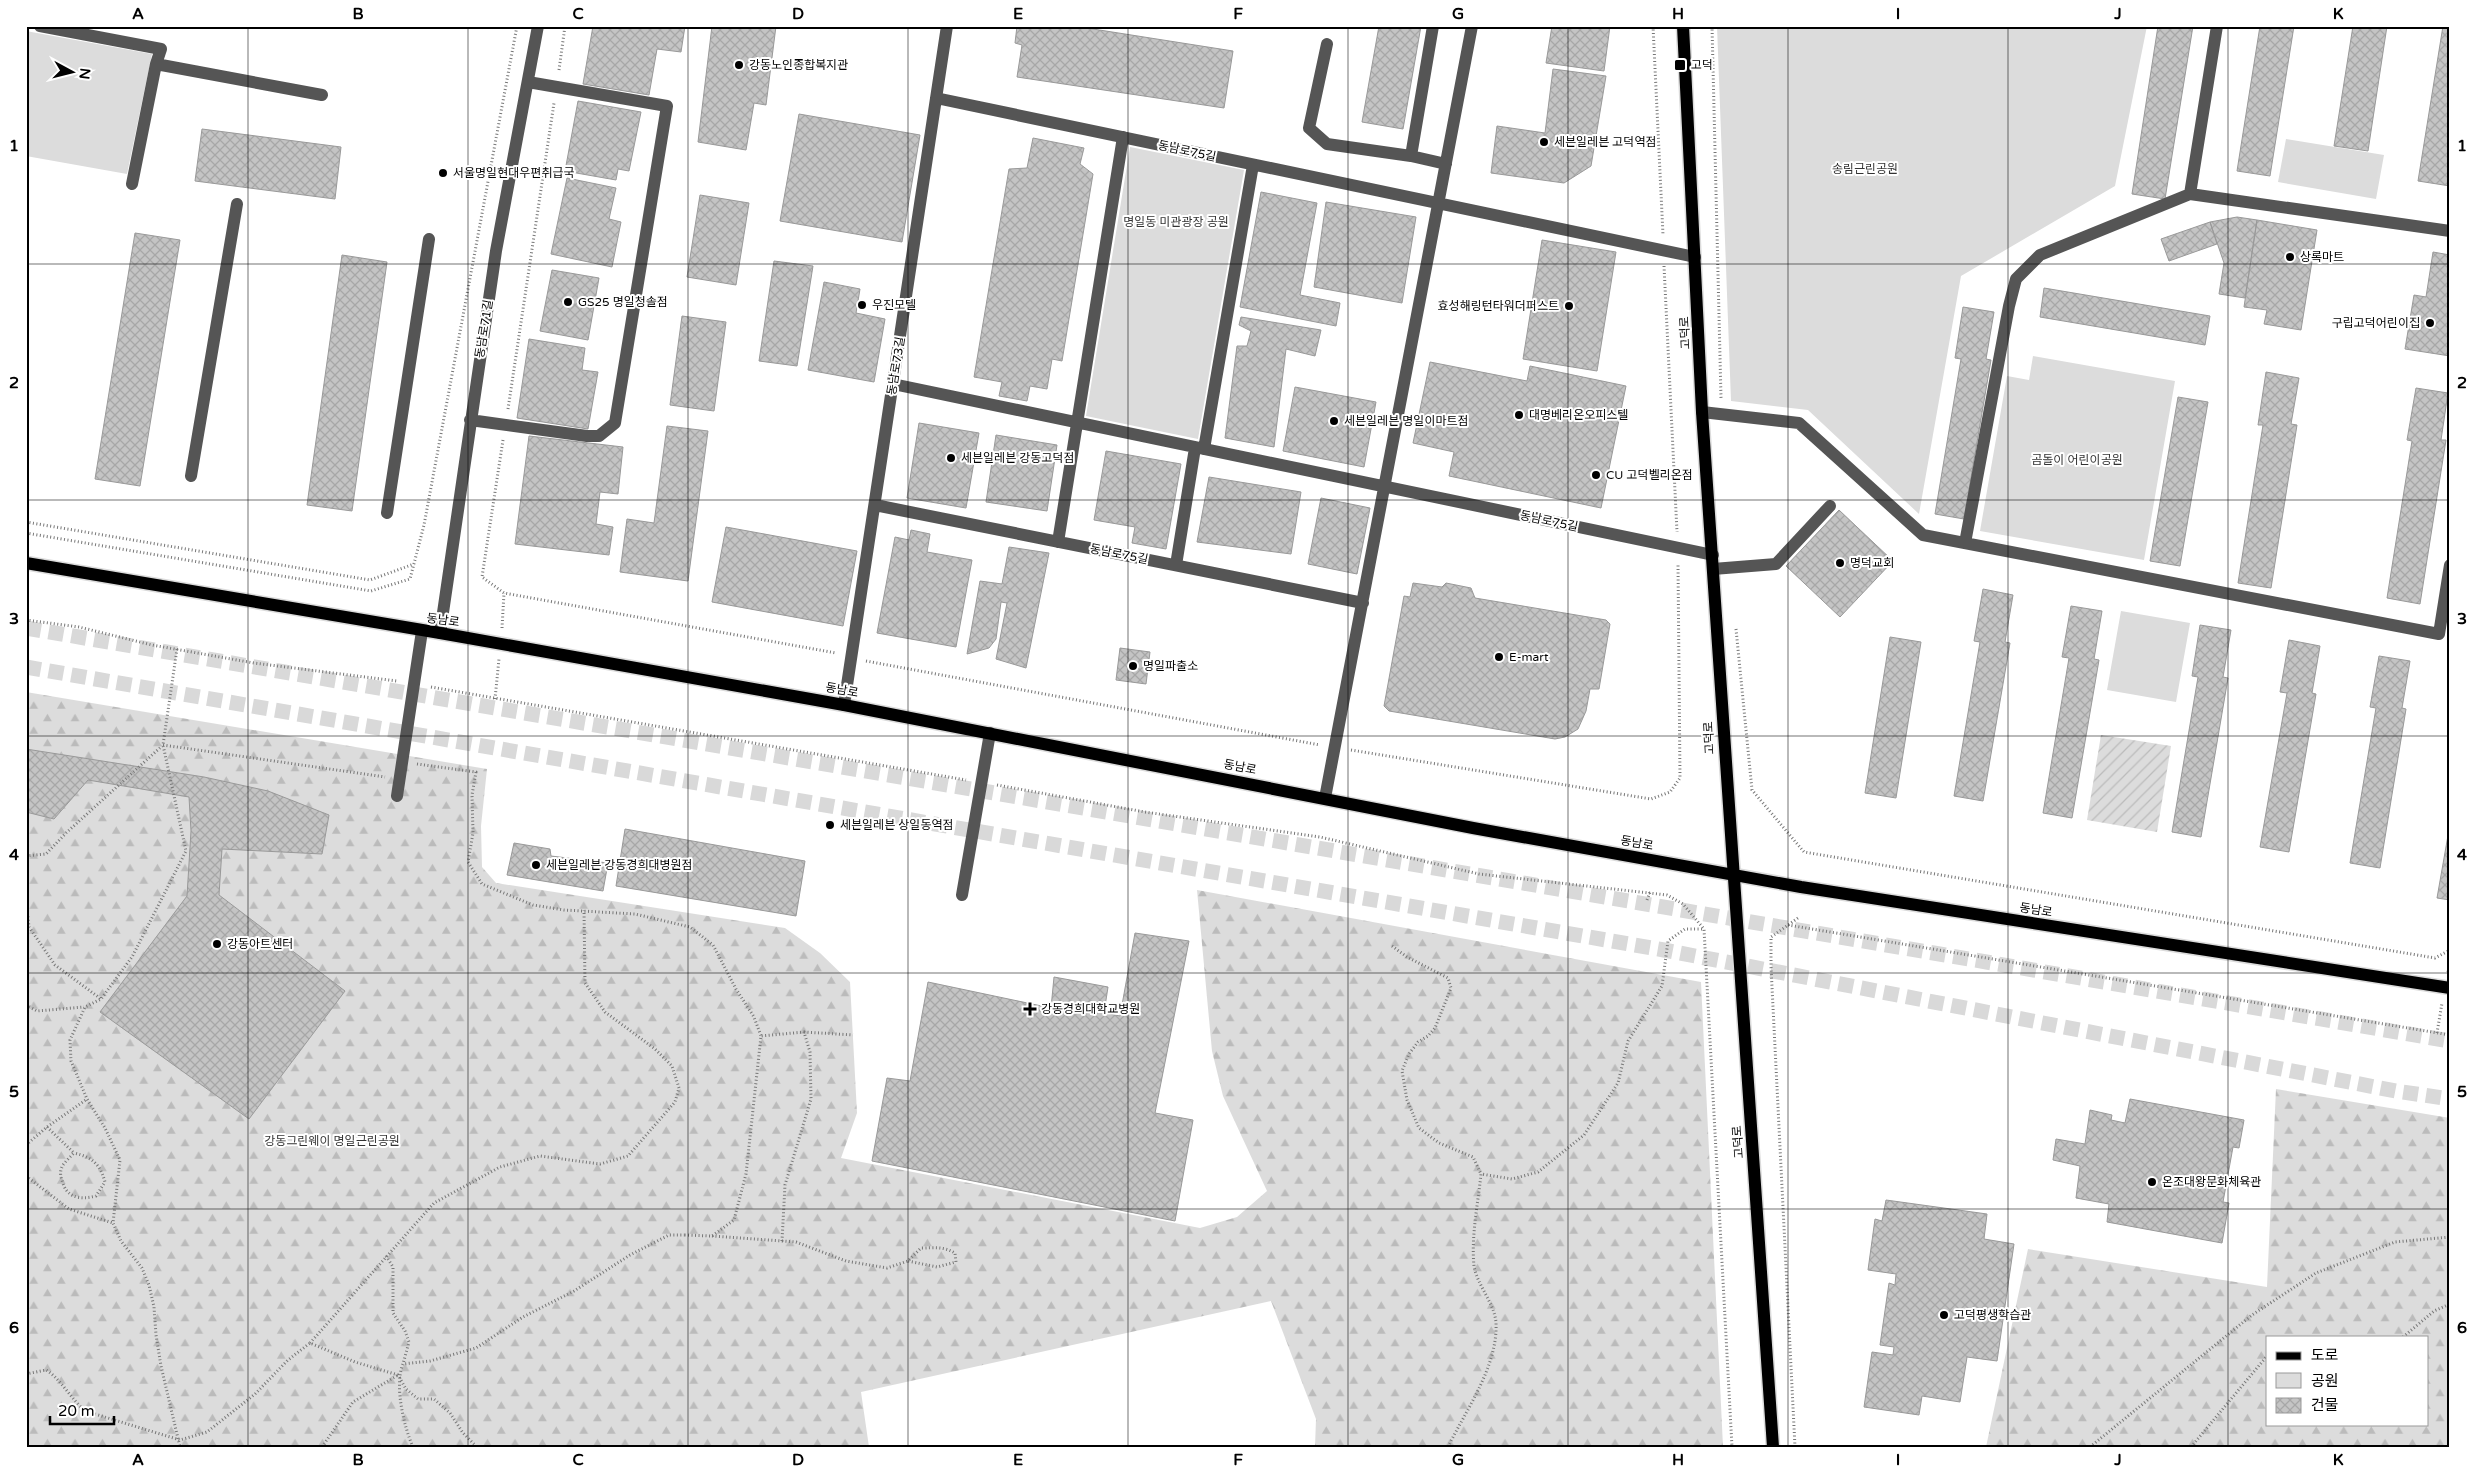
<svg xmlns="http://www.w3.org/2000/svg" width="2476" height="1473" font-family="'Varela Round','Noto Sans KR',sans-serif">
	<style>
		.green { fill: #dcdcdc }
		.forest { fill: url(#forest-firs); fill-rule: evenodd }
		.garden { fill: url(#garden-furrows) }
		.building { fill: url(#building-cross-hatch); stroke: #999 }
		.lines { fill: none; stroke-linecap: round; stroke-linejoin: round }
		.highway-tunnel { stroke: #d9d9d9; stroke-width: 15; stroke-dasharray: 15 8; stroke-linecap: butt }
		.major-casing { stroke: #dbdbdb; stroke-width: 15 }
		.path { stroke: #777; stroke-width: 3; stroke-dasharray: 1 2.5; stroke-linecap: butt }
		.minor { stroke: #555; stroke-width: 12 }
		.major { stroke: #000; stroke-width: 12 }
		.grid { fill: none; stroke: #000; stroke-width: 1; stroke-opacity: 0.55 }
		.poi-dot { fill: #000; stroke: #fff; stroke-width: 2 }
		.labels { text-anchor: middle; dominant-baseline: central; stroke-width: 4; stroke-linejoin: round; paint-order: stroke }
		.poi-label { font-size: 12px; fill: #000; stroke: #fff; text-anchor: start }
		.street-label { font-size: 12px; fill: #000; stroke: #fff }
		.park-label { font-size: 12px; fill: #333; stroke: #fff }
		.neatline { fill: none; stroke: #000; stroke-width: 2 }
		.grid-label { font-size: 16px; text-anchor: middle; font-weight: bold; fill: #000 }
	</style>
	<defs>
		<pattern id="forest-firs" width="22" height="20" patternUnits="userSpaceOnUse" patternTransform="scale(1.25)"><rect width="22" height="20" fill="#dcdcdc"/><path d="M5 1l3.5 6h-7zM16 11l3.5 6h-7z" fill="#bbb"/></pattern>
		<pattern id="garden-furrows" width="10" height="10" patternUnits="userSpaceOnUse" patternTransform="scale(1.25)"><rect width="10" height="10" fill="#dcdcdc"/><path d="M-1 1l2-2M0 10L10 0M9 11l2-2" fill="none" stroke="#bbb"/></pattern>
		<pattern id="building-cross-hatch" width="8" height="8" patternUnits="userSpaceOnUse" patternTransform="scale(1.25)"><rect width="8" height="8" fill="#c4c4c4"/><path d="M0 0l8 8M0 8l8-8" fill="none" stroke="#a7a7a7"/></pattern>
	</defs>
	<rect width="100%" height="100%" fill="#fff"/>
	<!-- green -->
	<path class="green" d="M1717,26H2147L2115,186L1961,276L1919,514L1808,410L1731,401Z
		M26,31L152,54L127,174L26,156Z
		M2286,139L2384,155L2376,199L2278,182Z
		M1130,147L1244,170L1198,439L1086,416Z
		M2033,356L2175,381L2144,560L1980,531L2007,376L2029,380Z
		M2121,611L2190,623L2176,702L2107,690Z"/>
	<!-- forest -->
	<path class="forest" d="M26,692L487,769L481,826L482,867L496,883L785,928L820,953L850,982L857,1113L841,1158L1200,1228L1237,1217L1267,1191L1223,1096L1212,1051L1197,890L1701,982L1723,1447H1315L1316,1419L1271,1301L861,1392L869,1447H26Z
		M2276,1089L2450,1118V1447H1986L2028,1249L2267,1287ZM2267,1337H2427V1424H2267Z"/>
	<!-- garden -->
	<path class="garden" d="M2101,735L2171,746L2157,832L2087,820Z"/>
	<!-- building -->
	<path class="building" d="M593,26H685L681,52L657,49L649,95L583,84Z
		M712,26H776L766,105L754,103L746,150L698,142Z
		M1017,26H1074L1233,51L1224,108L1017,77L1022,45L1015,43Z
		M1379,26H1421L1403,129L1362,122Z
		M1552,26H1610L1604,71L1546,63Z
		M2158,26H2193L2165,199L2132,194Z
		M2260,26H2294L2270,176L2237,171Z
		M2353,26H2387L2368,151L2334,146Z
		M2443,26H2450V186L2418,181Z
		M1553,69L1606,76L1591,166L1564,183L1491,173L1497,126L1545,133Z
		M578,101L641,112L629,171L618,169L616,180L565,171Z
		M799,114L920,135L902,242L780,221Z
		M202,129L341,147L335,199L195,181Z
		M1033,138L1084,148L1080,164L1093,174L1062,361L1052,359L1047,389L1030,386L1027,401L999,396L1002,382L974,377L1009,169L1027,168Z
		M567,178L616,188L609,219L621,222L612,267L551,254Z
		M1261,192L1317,203L1300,295L1340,303L1336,326L1240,307Z
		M700,195L749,203L736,285L687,277Z
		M1326,202L1416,217L1402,303L1314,287Z
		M2237,217L2257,220L2245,298L2219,294L2224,263L2210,222Z
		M2257,220L2317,230L2301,330L2264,324L2267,310L2244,307Z
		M2210,222L2217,244L2169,261L2161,239Z
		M135,233L180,240L140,486L95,479Z
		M1542,240L1616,252L1597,371L1523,359Z
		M2433,252L2450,255V356L2405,349L2414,295L2426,297Z
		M342,255L387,262L352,511L307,505Z
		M774,261L813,266L797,366L759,361Z
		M552,270L599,278L588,340L540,331Z
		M824,282L860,289L856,313L885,319L874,382L808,370Z
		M2044,288L2210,316L2205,345L2040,317Z
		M1963,307L1994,312L1986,359L1991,360L1964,519L1935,514L1961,359L1955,358Z
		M682,316L726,322L714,411L670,405Z
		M1241,317L1321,330L1315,356L1286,349L1274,447L1225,438L1237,346H1247L1251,331L1239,325Z
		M529,339L585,348L582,370L598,372L588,429L517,418Z
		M1430,362L1527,381L1530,366L1626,386L1601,508L1449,476L1454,452L1413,443Z
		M2266,372L2299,378L2291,424L2297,425L2271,588L2238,583L2263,425H2258Z
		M1295,387L1376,402L1364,467L1283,451Z
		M2416,388L2448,393L2441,440H2446L2420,604L2387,598L2412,441L2407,440Z
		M2178,397L2208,402L2180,566L2150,561Z
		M919,423L979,433L966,508L907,498Z
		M667,426L708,431L688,581L620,572L627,519L654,523Z
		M996,435L1057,445L1047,511L986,502Z
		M529,436L623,447L618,494L600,492L596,524L613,527L609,555L515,544Z
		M1106,451L1181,464L1166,549L1132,543L1135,527L1094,520Z
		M1209,477L1301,492L1291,554L1197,542Z
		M1321,498L1370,508L1357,574L1308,564Z
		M1839,510L1893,561L1840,617L1786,566Z
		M726,527L857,551L843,626L712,602Z
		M911,530L930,534L927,552L972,560L956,647L877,633L895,537L909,540Z
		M1009,547L1049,553L1026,668L996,659L1007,603L1001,602L996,639L989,648L967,654L980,581L1002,584Z
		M1413,583L1442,587L1446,583L1471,588L1475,598L1606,620L1610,624L1599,689H1590L1586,711L1578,729L1565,737L1555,739L1389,711L1384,706L1404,596L1410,597Z
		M1983,589L2013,595L2005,642L2010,643L1983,801L1954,796L1980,642L1974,641Z
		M2071,606L2102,611L2094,659L2099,660L2072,818L2043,813L2069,658L2062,657Z
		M2200,625L2231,630L2223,677L2228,678L2201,837L2172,832L2198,677L2192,676Z
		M1890,637L1921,642L1896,798L1865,793Z
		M2289,640L2320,646L2312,693L2316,694L2289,852L2260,847L2287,693L2280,692Z
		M1120,648L1150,652L1146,684L1116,680Z
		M2379,656L2410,661L2402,708L2406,709L2380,868L2350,863L2376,708L2370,707Z
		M26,749L204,777L268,791L329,815L322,854L222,849L219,895L345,991L249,1119L100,1012L187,896L191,831L189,797L88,780L54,819L26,812Z
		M2450,824V900L2437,898Z
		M625,829L805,861L796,916L616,886Z
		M514,843L550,849L551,856L608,863L603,891L507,875Z
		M1135,933L1189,941L1155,1113L1193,1120L1175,1221L872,1161L887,1078L910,1081L928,982L1051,1008L1054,977L1108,987L1104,1013L1120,1016Z
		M2130,1099L2244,1120L2239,1148L2233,1147L2223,1202L2229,1203L2222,1243L2107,1222L2109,1204L2076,1198L2080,1166L2053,1160L2056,1139L2085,1144L2090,1110L2112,1115L2111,1120L2125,1123Z
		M1886,1200L1987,1214L1984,1239L2014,1244L1997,1361L1967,1357L1960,1402L1922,1396L1919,1415L1864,1407L1872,1352L1893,1355L1894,1347L1880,1345L1889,1283L1895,1285L1896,1274L1868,1270L1875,1219L1882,1221Z"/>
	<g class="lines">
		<!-- highway-tunnel -->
		<path class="highway-tunnel" d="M26,628L2450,1041
			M26,667L1664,950L2396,1091L2450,1099"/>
		<defs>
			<path id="major" d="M1683,26L1702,412L1773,1447
				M26,563L440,633L844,705L1473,828L1801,887L2450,988"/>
		</defs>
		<!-- major casing -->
		<use href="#major" class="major-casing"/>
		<!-- path -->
		<path class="path" d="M1653,26L1663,235
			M1712,26L1721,398
			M559,70L565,26
			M1664,266L1677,532
			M508,409L554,103
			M503,440L482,577L504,593L836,653
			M26,522L370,580L414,564
			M26,533L371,591L410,579L424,525L517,26
			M26,620L79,627L152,645L254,663L397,681
			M502,628L504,593
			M1736,629L1752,790L1804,852L2435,958L2450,950
			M177,649L163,745L186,851L132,957L101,999L85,1007L70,1040L71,1061L87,1099L105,1128L120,1160L113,1223L121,1241L142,1268L149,1285L154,1307L156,1335L161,1366L180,1447
			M866,661L1320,745
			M431,687L966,780
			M495,699L499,659
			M163,745L385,777
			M1351,750L1651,799L1670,792L1680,778L1678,564
			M417,764L476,772L472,795L473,833L468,862L482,884L533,905L564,910L635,914L690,927L713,945L736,989L754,1017L761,1036L746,1174L734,1220L712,1236L685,1235
			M997,785L1145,812L1320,837L1479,874L1667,895L1683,904L1704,929L1732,1447
			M26,856L46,854L66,833L162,746
			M26,899L29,927L55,965L101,999
			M1647,900L1650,892
			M1788,925L2450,1035
			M1392,946L1407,957L1448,978L1451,988L1435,1028L1428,1036L1418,1042L1409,1054L1402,1071L1407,1100L1419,1128L1439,1143L1473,1157L1481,1174
			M2448,972L2450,960
			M26,1005L37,1011L84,1007
			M804,1032L853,1035
			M2437,1033L2442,1003
			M47,1127L74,1153C70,1157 66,1161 63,1165C60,1170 60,1175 62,1180C66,1198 80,1200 96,1196L105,1182C100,1164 92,1157 74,1153
			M26,1145L47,1127L87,1099
			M26,1176L69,1209L113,1223
			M712,1236L782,1241L785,1185L811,1099L810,1052L804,1032L761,1036
			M782,1241L796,1242L846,1261L887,1268L908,1261L921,1248C934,1248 943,1246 955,1253L956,1262L937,1267L908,1261
			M386,1256L393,1267V1313L405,1331L409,1342L403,1364
			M2403,1337L2434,1311L2450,1304
			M310,1343L434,1203L500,1167L540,1156L600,1164L628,1156L675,1102L679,1088L672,1066L655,1049L605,1012L585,983L584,910
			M26,1374L46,1370C61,1379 71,1399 85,1411L180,1440L207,1432L255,1394L288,1360L310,1343L355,1362L398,1375L406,1389L418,1399H434L450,1413L463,1433L477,1447
			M322,1447L353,1402L398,1375
			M413,1447C404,1427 394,1385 403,1364L430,1361L476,1348L523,1317L574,1291L630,1255L669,1235H686
			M1448,1447C1466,1410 1498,1366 1496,1323C1495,1304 1477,1285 1474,1266C1471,1236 1478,1204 1481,1174L1512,1179L1538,1172L1584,1135L1618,1083L1628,1041L1662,986L1668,941L1685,929H1704
			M1795,1447L1771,967V937L1798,918
			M2090,1447L2252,1315L2316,1273L2395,1242L2450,1237
			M2191,1447L2267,1356"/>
		<!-- minor -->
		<path class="minor" d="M40,26L161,49L156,64
			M1433,26L1411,156L1446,164
			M2217,26L2190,194L2450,231
			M1327,44L1309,128L1327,144L1411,156
			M936,98L1695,257
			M132,184L156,64L322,95
			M893,384L1713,555
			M1702,412L1799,423L1923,535L2439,634L2450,565
			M470,420L587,436H599L615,423L667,106L528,82
			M1204,449L1253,165
			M191,476L237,204
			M875,505L1363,603
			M387,513L429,239
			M1058,542L1123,137
			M1965,543L2009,306L2016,279L2040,255L2190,194
			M1176,565L1195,448
			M1713,569L1776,564L1830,506
			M440,633L496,251L538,26
			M844,705L947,26
			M397,796L422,631
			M1325,798L1472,26
			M962,895L990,733"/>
		<!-- major -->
		<use href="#major" class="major"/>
	</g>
	<!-- grid -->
	<path class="grid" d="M248,26V1447M468,26V1447M688,26V1447M908,26V1447M1128,26V1447M1348,26V1447M1568,26V1447M1788,26V1447M2008,26V1447M2228,26V1447M26,264H2450M26,500H2450M26,736H2450M26,973H2450M26,1209H2450"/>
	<!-- markers -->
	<g class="poi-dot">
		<circle cx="739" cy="65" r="5"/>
		<rect x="1674" y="59" width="12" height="12" rx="2.5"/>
		<circle cx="1544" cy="142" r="5"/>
		<circle cx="443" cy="173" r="5"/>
		<circle cx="2290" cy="257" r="5"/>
		<circle cx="568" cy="302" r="5"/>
		<circle cx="862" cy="305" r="5"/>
		<circle cx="1569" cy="306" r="5"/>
		<circle cx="2430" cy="323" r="5"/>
		<circle cx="1519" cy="415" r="5"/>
		<circle cx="1334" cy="421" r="5"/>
		<circle cx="951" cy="458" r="5"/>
		<circle cx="1596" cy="475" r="5"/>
		<circle cx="1840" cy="563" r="5"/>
		<circle cx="1499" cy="657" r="5"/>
		<circle cx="1133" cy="666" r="5"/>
		<circle cx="830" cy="825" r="5"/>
		<circle cx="536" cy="865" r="5"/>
		<circle cx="217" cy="944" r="5"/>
		<path d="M1027.5 1001.5h5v5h5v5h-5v5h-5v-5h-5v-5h5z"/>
		<circle cx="2152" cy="1182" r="5"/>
		<circle cx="1944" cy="1315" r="5"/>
	</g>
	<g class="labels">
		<!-- poi labels -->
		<g class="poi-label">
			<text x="749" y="65">강동노인종합복지관</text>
			<text x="1691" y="65">고덕</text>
			<text x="1554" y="142">세븐일레븐 고덕역점</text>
			<text x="453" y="173">서울명일현대우편취급국</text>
			<text x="2300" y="257">상록마트</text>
			<text x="578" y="302">GS25 명일청솔점</text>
			<text x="872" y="305">우진모텔</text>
			<text x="1559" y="306" text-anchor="end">효성해링턴타워더퍼스트</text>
			<text x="2420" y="323" text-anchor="end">구립고덕어린이집</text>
			<text x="1529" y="415">대명베리온오피스텔</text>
			<text x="1344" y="421">세븐일레븐 명일이마트점</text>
			<text x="961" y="458">세븐일레븐 강동고덕점</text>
			<text x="1606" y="475">CU 고덕벨리온점</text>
			<text x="1850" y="563">명덕교회</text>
			<text x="1509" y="657">E-mart</text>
			<text x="1143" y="666">명일파출소</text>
			<text x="840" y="825">세븐일레븐 상일동역점</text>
			<text x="546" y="865">세븐일레븐 강동경희대병원점</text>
			<text x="227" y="944">강동아트센터</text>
			<text x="1041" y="1009">강동경희대학교병원</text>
			<text x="2162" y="1182">온조대왕문화체육관</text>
			<text x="1954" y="1315">고덕평생학습관</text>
		</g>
		<!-- street labels -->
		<g class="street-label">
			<text transform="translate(1187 151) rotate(12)">동남로75길</text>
			<text transform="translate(484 329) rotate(-81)">동남로71길</text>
			<text transform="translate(1685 333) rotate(-93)">고덕로</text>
			<text transform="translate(896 366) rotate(-81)">동남로73길</text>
			<text transform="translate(1549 521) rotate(12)">동남로75길</text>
			<text transform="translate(1119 554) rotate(11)">동남로75길</text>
			<text transform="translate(443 620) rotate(8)">동남로</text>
			<text transform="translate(842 690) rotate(10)">동남로</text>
			<text transform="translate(1709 738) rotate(-93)">고덕로</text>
			<text transform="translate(1240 767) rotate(11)">동남로</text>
			<text transform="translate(1637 843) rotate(10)">동남로</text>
			<text transform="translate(2036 910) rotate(9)">동남로</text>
			<text transform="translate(1738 1142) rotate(-94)">고덕로</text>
		</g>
		<!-- park labels -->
		<g class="park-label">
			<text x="1865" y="169">송림근린공원</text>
			<text x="1176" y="222">명일동 미관광장 공원</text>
			<text x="2077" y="460">곰돌이 어린이공원</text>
			<text x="332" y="1141">강동그린웨이 명일근린공원</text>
		</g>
	</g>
	<!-- border -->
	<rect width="2476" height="1473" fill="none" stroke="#ffffff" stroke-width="55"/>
	<!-- legend -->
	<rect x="2266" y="1336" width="162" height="90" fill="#ffffff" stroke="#999999"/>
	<rect x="2276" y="1352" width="25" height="8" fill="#000000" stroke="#999999"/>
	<text x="2311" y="1360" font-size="15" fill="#000000">도로</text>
	<rect x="2276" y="1373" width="25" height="15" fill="#dcdcdc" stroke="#999999"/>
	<text x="2311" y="1386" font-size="15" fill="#000000">공원</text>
	<rect x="2276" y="1398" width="25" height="15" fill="url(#building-cross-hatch)" stroke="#999999"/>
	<text x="2311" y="1410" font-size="15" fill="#000000">건물</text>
	<!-- north arrow -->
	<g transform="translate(72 72) rotate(97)" stroke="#ffffff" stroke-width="4" paint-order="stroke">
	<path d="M0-4L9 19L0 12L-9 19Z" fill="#000000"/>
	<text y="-8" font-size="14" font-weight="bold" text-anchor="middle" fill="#000000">N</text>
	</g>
	<!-- scale -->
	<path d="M50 1416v8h64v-8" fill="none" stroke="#000000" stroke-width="2.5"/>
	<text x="58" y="1416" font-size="15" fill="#000000" stroke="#ffffff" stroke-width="4" paint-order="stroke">20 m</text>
	<rect x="28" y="28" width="2420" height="1418" class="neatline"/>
	<g class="grid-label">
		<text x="138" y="19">A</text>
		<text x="358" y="19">B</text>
		<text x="578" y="19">C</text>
		<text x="798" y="19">D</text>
		<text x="1018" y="19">E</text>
		<text x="1238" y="19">F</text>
		<text x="1458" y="19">G</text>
		<text x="1678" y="19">H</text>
		<text x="1898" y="19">I</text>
		<text x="2118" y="19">J</text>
		<text x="2338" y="19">K</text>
		<text x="14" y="151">1</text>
		<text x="2462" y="151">1</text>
		<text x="14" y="388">2</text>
		<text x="2462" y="388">2</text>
		<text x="14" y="624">3</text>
		<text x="2462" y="624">3</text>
		<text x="14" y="860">4</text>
		<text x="2462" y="860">4</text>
		<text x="14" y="1097">5</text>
		<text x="2462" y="1097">5</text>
		<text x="14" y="1333">6</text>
		<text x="2462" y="1333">6</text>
		<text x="138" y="1465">A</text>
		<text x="358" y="1465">B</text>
		<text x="578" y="1465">C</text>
		<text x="798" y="1465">D</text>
		<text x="1018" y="1465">E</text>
		<text x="1238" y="1465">F</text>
		<text x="1458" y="1465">G</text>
		<text x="1678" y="1465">H</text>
		<text x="1898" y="1465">I</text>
		<text x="2118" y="1465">J</text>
		<text x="2338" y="1465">K</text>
	</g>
</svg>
